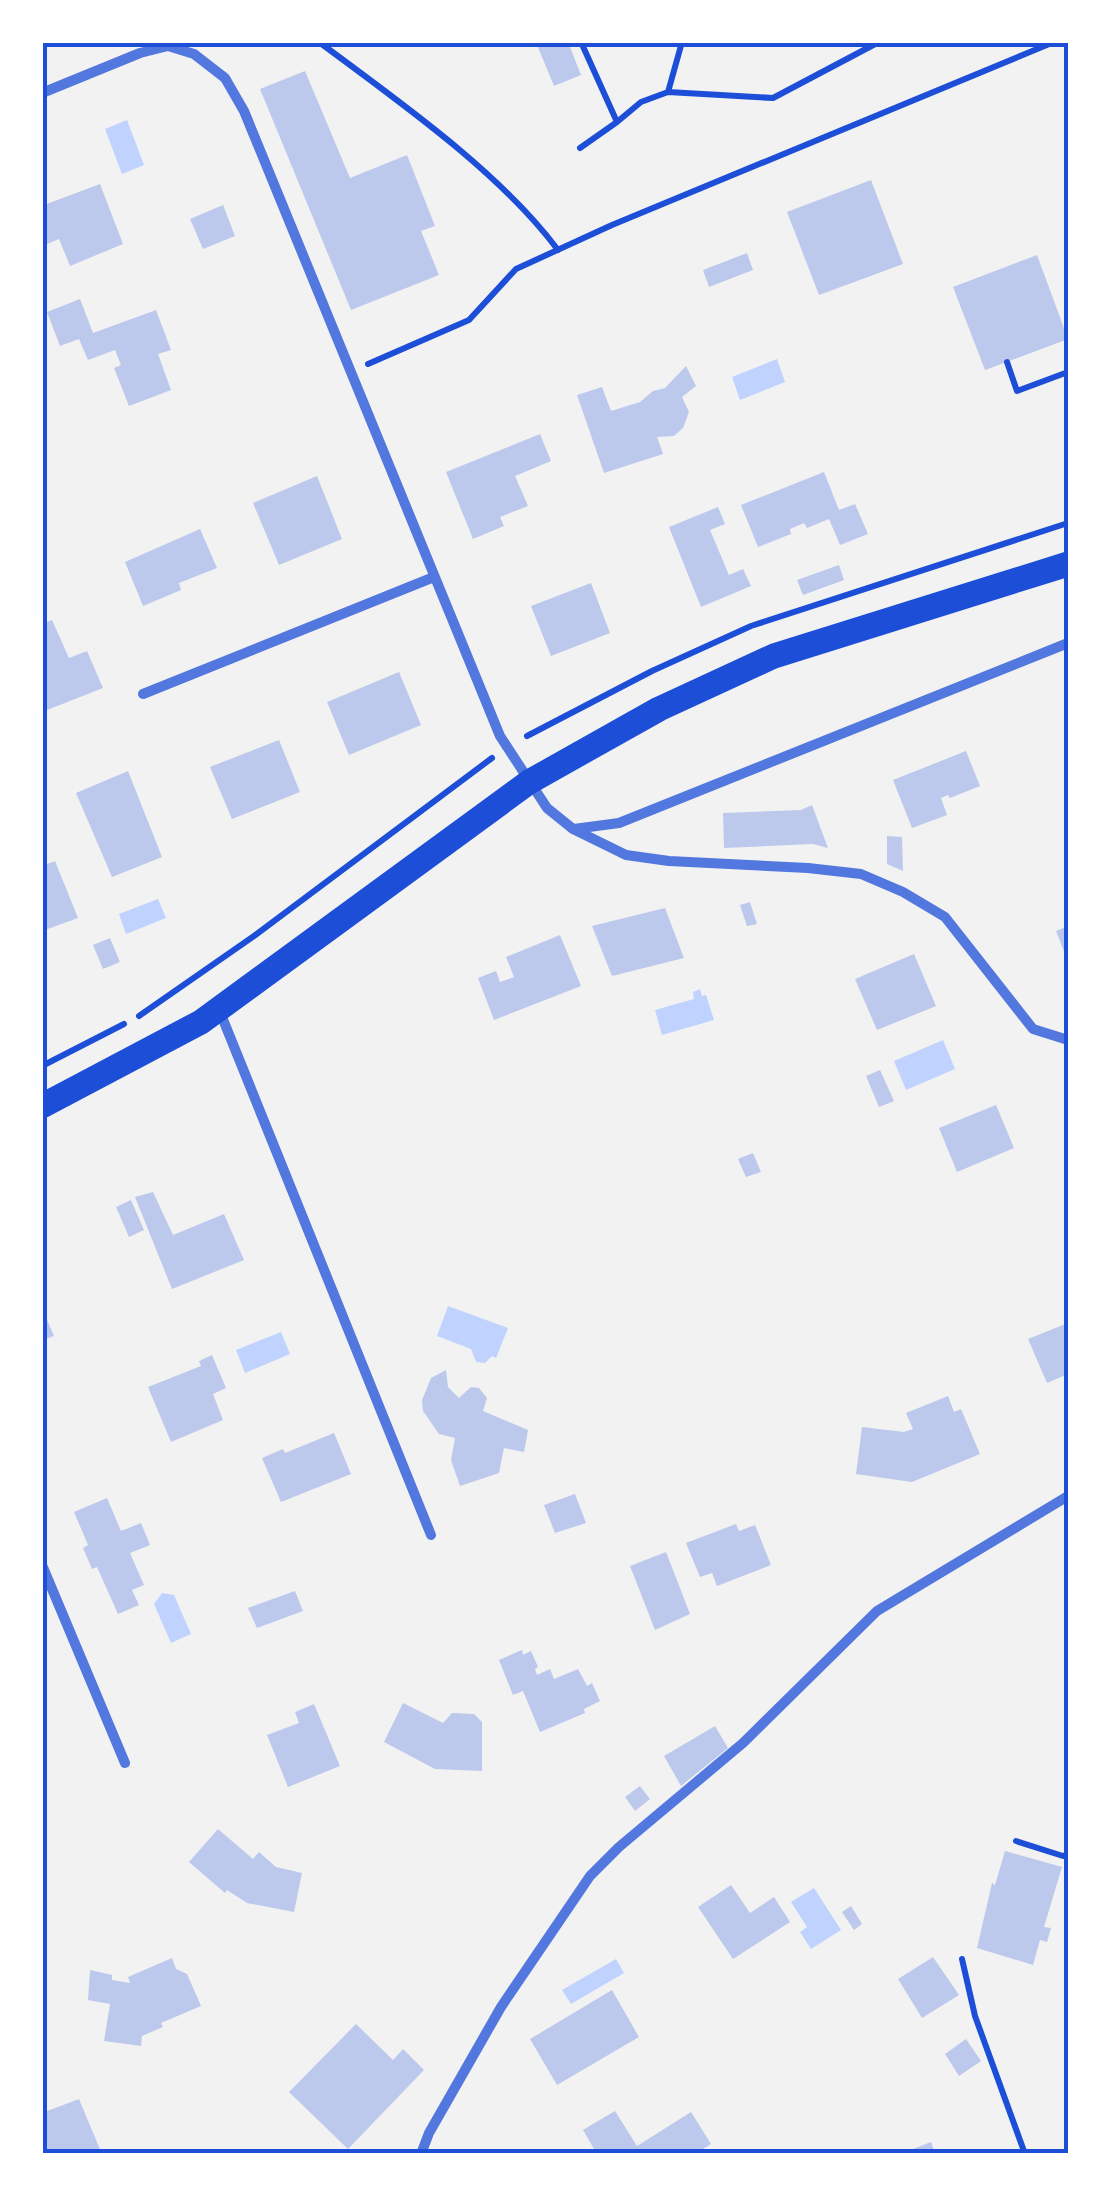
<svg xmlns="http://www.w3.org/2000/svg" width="1111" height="2196" font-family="Montserrat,sans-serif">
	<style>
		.water { fill: #bfd3fe }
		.building { fill: #bdc9ec }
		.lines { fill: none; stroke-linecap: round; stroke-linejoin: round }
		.path { stroke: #1d4ed8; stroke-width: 6 }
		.minor { stroke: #5277de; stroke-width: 10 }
		.primary { stroke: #1d4ed8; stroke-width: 25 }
		.neatline { fill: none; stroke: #1d4ed8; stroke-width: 4 }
	</style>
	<rect width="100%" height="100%" fill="#f2f2f2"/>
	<!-- water -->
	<path class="water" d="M127,120L144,165L122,174L105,129Z
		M777,359L785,382L740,400L732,377Z
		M158,899L166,918L126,934L119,914Z
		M700,989L702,996L706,995L714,1020L662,1035L655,1010L694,999L693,992Z
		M943,1040L955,1069L906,1090L894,1061Z
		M448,1306L508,1328L496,1358L492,1356L485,1363L476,1362L471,1349L437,1336Z
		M281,1332L290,1354L245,1373L236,1350Z
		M162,1593L174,1595L191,1634L171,1643L154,1604Z
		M814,1888L841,1930L811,1949L800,1932L807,1927L791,1902Z
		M616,1959L624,1973L571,2004L562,1990Z"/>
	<!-- building -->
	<path class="building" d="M543,42H568L581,75L554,86L537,45Z
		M305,71L350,178L407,155L435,226L421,231L439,275L351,310L260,89Z
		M871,180L903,264L819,295L787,212Z
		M100,184L123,244L70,266L59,239L47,244L42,234V213L47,211L44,205Z
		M223,205L235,236L203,249L190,219Z
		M747,253L753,270L709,287L703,270Z
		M1037,255L1068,339L985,370L953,287Z
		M80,299L93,333L156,310L171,350L158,354L171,390L129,406L114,368L121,365L115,350L88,360L79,339L60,346L47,312Z
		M686,366L696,386L682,397L689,412L683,428L674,436L657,437L663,454L604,473L577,395L602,387L611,411L640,402L653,391L665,388Z
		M540,434L551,461L515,476L528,506L500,517L504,526L473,539L446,472Z
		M824,472L839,510L855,504L868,534L840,545L829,519L807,528L804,523L790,529L791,534L758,547L741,505Z
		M317,476L342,539L279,565L253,503Z
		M718,507L725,524L710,530L729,575L743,569L751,586L701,607L669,527Z
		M200,529L217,568L179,583L181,590L143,606L125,562Z
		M839,565L844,580L803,595L797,580Z
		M591,583L610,633L551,656L531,606Z
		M52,620L69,658L87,651L103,688L42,712V624Z
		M399,672L421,725L349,755L327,702Z
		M279,740L300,792L232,819L210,767Z
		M966,751L980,786L950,798L948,795L941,798L947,815L912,828L893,780Z
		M128,771L162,857L112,877L76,793Z
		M812,805L828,848L813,844L724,848L723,813L801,810Z
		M887,836L902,837L903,871L887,864Z
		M55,861L78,918L42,931V866Z
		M750,902L757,924L747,926L740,905Z
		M665,908L684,958L612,976L592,926Z
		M1068,926V962L1056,931Z
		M560,935L581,986L494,1020L478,978L496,971L500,982L514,977L506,957Z
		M110,938L120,962L103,969L93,945Z
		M914,954L936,1006L877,1030L855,979Z
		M880,1070L894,1101L879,1107L866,1076Z
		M996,1105L1014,1148L957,1172L939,1128Z
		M753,1153L761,1172L746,1177L738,1159Z
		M153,1192L173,1235L224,1214L244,1260L172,1289L135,1197Z
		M131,1200L144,1230L129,1237L116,1207Z
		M42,1308L54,1336L42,1340Z
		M1068,1323V1374L1047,1383L1028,1339Z
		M212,1355L226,1388L213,1394L223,1420L171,1442L148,1387L201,1366L199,1361Z
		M446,1370L448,1387L459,1398L471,1387L479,1388L487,1398L483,1411L528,1430L524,1452L504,1448L499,1473L460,1486L451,1460L455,1438L439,1434L423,1411L422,1400L431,1378Z
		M948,1396L954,1412L961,1409L980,1454L912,1482L856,1474L862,1427L904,1432L913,1429L906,1413Z
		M334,1433L351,1474L281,1502L262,1458L283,1449L285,1453Z
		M575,1494L586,1523L555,1533L544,1505Z
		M107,1498L121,1531L141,1523L150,1545L130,1553L144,1585L132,1590L139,1605L118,1614L97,1567L92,1569L83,1548L88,1545L74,1512Z
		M736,1524L739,1531L755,1525L771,1565L717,1586L712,1573L700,1577L686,1543Z
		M666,1552L690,1614L655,1630L630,1566Z
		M295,1591L303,1611L257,1628L248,1608Z
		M522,1650L523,1655L531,1651L538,1667L535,1669L537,1675L550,1669L554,1679L578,1669L587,1686L592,1683L600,1701L584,1709L585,1713L540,1732L523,1691L513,1695L499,1660Z
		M403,1703L443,1723L452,1713L474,1714L482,1722V1771L435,1769L384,1742Z
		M314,1704L340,1766L288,1787L267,1735L299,1723L295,1712Z
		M715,1726L728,1748L681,1786L664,1756Z
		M640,1786L650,1799L635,1811L625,1797Z
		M218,1829L253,1859L259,1852L276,1867L302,1873L294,1912L247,1903L227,1890L225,1893L189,1862Z
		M1005,1851L1062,1867L1044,1927L1051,1928L1047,1942L1040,1940L1033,1965L977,1948L992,1883L995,1885Z
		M731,1885L750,1913L774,1897L790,1922L733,1959L698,1907Z
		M851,1906L862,1924L854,1930L842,1912Z
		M933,1957L959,1995L922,2018L898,1979Z
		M172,1958L176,1969L187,1974L201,2006L161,2023L163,2027L142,2036L141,2046L104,2041L110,2004L88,2000L90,1970L112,1975V1980L130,1983L128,1977Z
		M612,1990L639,2037L557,2085L530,2039Z
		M356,2024L393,2060L403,2049L424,2070L348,2149L289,2092Z
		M966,2039L981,2061L959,2076L945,2054Z
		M79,2099L102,2154H44L42,2113Z
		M615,2111L637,2146L691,2112L711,2144L695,2154H597L583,2130Z
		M931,2142L935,2153H903Z"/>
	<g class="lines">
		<!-- path -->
		<path class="path" d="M319,42C398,101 499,171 558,250
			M581,42L617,122L641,102L668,92L773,98L879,42
			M668,92L682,42
			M580,148L617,122
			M1007,362L1017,391L1068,372
			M368,364L469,320L516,269L612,225L1054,42
			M527,736L652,671L751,626L1068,523
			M139,1016L254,936L492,758
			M42,1066L124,1024
			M1016,1841L1063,1856L1068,1854
			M962,1959L975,2016L1025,2154"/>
		<!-- minor -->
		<path class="minor" d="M42,93L140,53L168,46L194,54L225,78L244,111L500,736L547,808L573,829L626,855L669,861L808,868L861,874L903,892L945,917L1033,1029L1068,1040
			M143,694L434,577
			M574,829L619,823L1068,643
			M220,1012L431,1535
			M42,1565L125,1763
			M421,2154L429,2133L501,2007L590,1876L619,1847L743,1743L877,1611L1068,1496"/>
		<!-- primary -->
		<path class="primary" d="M42,1106L201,1022L529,782L659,709L774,656L1068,564"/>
	</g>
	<!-- border -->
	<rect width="1111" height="2196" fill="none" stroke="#ffffff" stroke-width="90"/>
	<rect x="45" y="45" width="1021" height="2106" class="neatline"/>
</svg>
